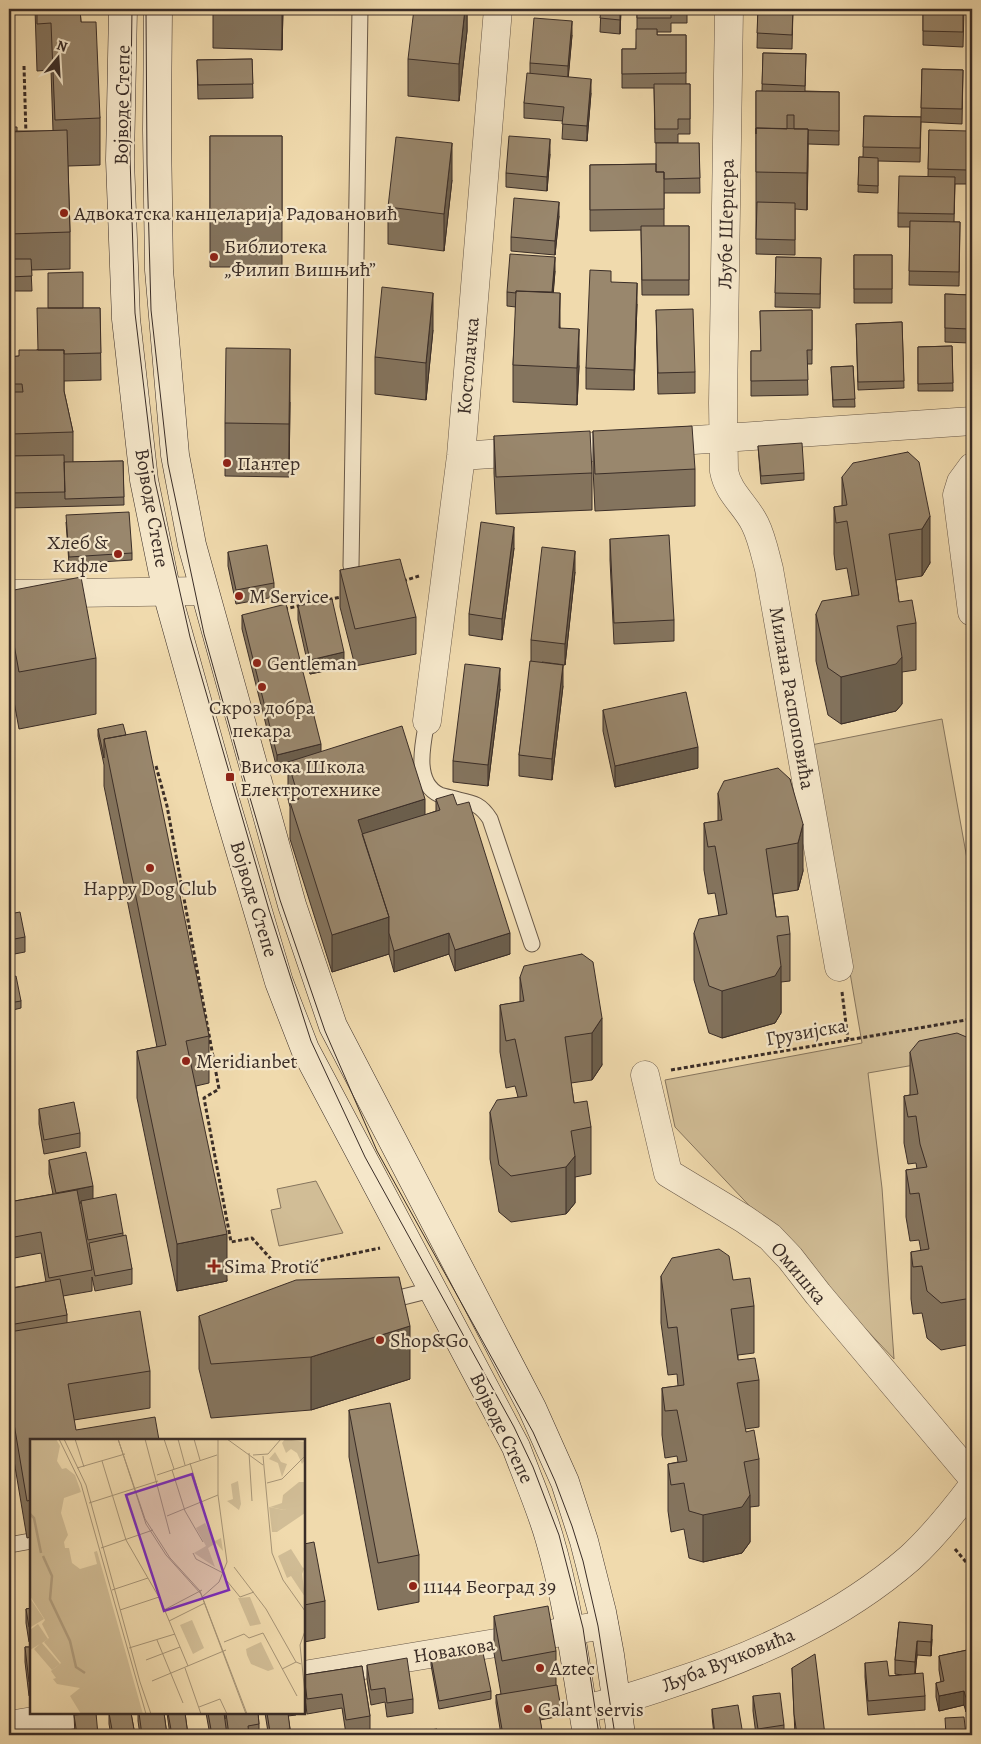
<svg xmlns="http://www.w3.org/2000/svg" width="981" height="1744" font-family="Alegreya,serif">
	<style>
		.green { fill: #d1bd96; stroke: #86755e }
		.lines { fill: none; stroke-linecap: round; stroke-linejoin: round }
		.service-casing { stroke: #685848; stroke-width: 17 }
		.minor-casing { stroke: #685848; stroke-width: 29 }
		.secondary-casing { stroke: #3a2d27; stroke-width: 29 }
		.path { stroke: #3a2d27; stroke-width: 3; stroke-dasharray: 4 2.5; stroke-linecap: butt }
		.service { stroke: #f5e7ca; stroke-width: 15 }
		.minor { stroke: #f5e7ca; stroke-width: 28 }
		.secondary { stroke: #f5e7ca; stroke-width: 28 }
		.tram { stroke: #3a2d27; stroke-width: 1 }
		.wall { fill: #84745e; stroke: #3a2d27 }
		.shaded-wall { fill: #6b5e4c; stroke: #3a2d27 }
		.building { fill: #99876d; stroke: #3a2d27 }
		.poi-dot { fill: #8f2418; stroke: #f5e7ca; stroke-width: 2 }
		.labels { text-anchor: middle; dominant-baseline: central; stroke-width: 4.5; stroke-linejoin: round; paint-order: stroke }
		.street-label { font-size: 20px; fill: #3a2d27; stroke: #f5e7ca }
		.poi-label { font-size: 20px; fill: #3a2d27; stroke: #f5e7ca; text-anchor: start }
		.inset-river { fill: none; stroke: #b29f7f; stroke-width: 2.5 }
		.inset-road { fill: none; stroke: #a79577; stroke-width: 1 }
		.view { fill: #7b2cbf; fill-opacity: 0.15; stroke: #7b2cbf; stroke-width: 2.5 }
		.inset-edge { fill: none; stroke: #3a2d27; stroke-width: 2.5 }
	</style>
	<rect width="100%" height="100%" fill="#f0daad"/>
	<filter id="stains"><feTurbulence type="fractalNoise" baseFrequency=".004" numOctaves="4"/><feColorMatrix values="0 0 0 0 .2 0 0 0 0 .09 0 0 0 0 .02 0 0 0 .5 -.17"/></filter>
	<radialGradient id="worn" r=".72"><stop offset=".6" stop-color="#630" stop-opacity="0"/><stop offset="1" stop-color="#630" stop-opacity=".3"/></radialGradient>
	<!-- green -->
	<path class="green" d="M942,719L972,887V1055L868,1073L882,1188L894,1359L675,1127L665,1080L862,1043L811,745Z
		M316,1181L343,1233L279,1246L271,1210L281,1208L277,1189Z"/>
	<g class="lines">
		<defs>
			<path id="service" d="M351,566L360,9
				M427,721C423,743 413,783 440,795C446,797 453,798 459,800C474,803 481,805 490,819L532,944
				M383,1302L419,1293L429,1287
				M9,1545L31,1541"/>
			<path id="minor" d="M729,9L723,403L724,471C728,493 746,505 755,524C762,538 765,554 769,569L839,967
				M461,456L972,421
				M972,467L961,482L957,495L972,612
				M9,594L204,591
				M427,721L461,456L498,9
				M645,1075L668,1173L744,1219L770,1237L790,1258L818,1294L972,1477
				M304,1675L604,1625
				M583,1709C613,1703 641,1694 670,1684C756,1656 841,1618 910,1558C933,1537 953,1512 972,1487
				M9,1725L82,1713"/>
			<path id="secondary" d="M123,9L120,160L126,319L144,480L167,593L225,800L279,982L305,1049L516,1447C527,1477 540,1506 549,1537C568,1601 576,1669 587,1735
				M158,9L157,130L159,270L175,455L192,545L292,905L333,1026L532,1408L565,1482L584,1541L602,1612L610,1655L621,1735"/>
		</defs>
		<!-- service casing -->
		<use href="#service" class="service-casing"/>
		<!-- minor casing -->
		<use href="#minor" class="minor-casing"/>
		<!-- secondary casing -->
		<use href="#secondary" class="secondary-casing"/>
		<!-- path -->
		<path class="path" d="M24,66L26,135
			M403,581L419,576
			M284,609L341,597
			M156,766L167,806L219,1089L204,1098L231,1242L252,1238L280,1269L380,1248
			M842,992L848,1040
			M671,1070L972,1019
			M955,1549L972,1569"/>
		<!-- service -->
		<use href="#service" class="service"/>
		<!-- minor -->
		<use href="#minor" class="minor"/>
		<!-- secondary -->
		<use href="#secondary" class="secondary"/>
		<!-- tram -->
		<path class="tram" d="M132,9L130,157L135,313L155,481L190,637L269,910L311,1041L365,1157L514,1427L533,1467L559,1535L583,1628L599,1735
			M146,9L147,164L151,310L168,464L204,634L243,774L280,900L325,1031L377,1151L533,1432L555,1481L572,1526L583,1561L598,1626L615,1735"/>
	</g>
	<!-- wall -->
	<path class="wall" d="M35,9H80L81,22L100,118V165L68,166L70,232V269L31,270L32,291H9V127L17,131H53L51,70L37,71Z
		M213,9H283L282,50L213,48Z
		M467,9V31L459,101L408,96V59Z
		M601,9H621L620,34L600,32Z
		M637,9H687V23H671V32H657V35H686V84H690V134H678V143H655L654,88H622V49H636L637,29Z
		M758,9H793L792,49L757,48Z
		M923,9H964L963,47L923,45Z
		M572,35L568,77L591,93L587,141L562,139L563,121L524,118V103L530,74V63Z
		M763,53L806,54L805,91L839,92V145L808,144L807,210L795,209V255L756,254V91H762Z
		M252,59L253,98L198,99L197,60Z
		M922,69L963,70L962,124L921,122L920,162L878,161V193L858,192L859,157H863L864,116L921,117Z
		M929,130L969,145L968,184H955L954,222H960L959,286L909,285L910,227H898V213L928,176Z
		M210,136H282V267H210Z
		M699,143L700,193H664V226H689V295H642L641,230L590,231V165L656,164Z
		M550,154L547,191L506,187V173Z
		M452,180L444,251L388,244V207Z
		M559,216L555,255L511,251V237Z
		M854,255H892V303H854Z
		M776,257L821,258L820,308L775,307Z
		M555,271L553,292L560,328L579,366L577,405L513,402V365L516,307L507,306V292Z
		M611,282L637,304L634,390L586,389V368Z
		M945,294L970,295L969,343L945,342Z
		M83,308H100L101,380L64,381V391L73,432V462L123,461L124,505L9,508V456H11L10,421H9V357L19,356L37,350Z
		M656,310L695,372V393L658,394Z
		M812,310V364H807L808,395L751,396V351H761L760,311Z
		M902,322L904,388L858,390L856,324Z
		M433,330L426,400L375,394V357Z
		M952,346L953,391H918V347Z
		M853,366L855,407H833L831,367Z
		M290,402L289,477L225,476V423Z
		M593,431L695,469V506L595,511L593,468Z
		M494,436L592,473V510L496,514L494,473Z
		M758,446L804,473V480L761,484Z
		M908,452L930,563L922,576L896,580L899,602L916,623V670L902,672V704L896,711L841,724L828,715L816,661V614L852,596L847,568L836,570L834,554V507L842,506V477Z
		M66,522L132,553V560L69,564Z
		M610,539L674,620V641L614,644L610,560Z
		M514,548L502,640L469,635V614Z
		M228,552L274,583V597L236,604L228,566Z
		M340,570L416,617V654L355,666L340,607Z
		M575,572L565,665L542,662L563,686L552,780L519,776V755L531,661V640Z
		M9,591L96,658V714L19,729L9,674Z
		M298,606L344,667L310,674L298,620Z
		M242,615L321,752L425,815L436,811V799L510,954L455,971L449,954L394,972L389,954L332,972L290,839V807L288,799V766L277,769L242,629Z
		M500,689L488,786L453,782V761Z
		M603,710L698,768L615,787L603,731Z
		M98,729L126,735L209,1036V1083L196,1086L227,1281L177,1291L137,1098V1051L157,1047L104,786V765L98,736Z
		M790,779L803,871L798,890L773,894L776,917L790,934V981L781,982V1013L775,1023L722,1038L709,1033L694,980V933L719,916L715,893L708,894L704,870V823L718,821V793Z
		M9,914L25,937V952L9,955Z
		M582,954L602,1065L592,1080L571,1083L574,1103L591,1127V1174L575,1177V1203L566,1214L511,1222L499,1212L490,1159V1112L518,1097L515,1086L506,1088L500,1052V1005L520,1002V977Z
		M9,978L21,1001V1008L9,1011Z
		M972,1046V1344L941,1350L927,1338L922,1313L913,1314L911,1299V1252L921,1251L919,1240L910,1241L906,1217V1170L917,1169L916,1163L908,1164L904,1143V1096L910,1095V1052Z
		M39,1109L80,1133V1147L44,1154L39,1124Z
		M49,1160L93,1198L123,1233V1236L132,1269V1284L95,1291L92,1277V1291L63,1296L67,1315V1323L150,1371V1408L74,1420L31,1440V1537L27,1538L9,1431V1273L11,1288L46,1282L41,1253L9,1259V1202L53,1194L49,1174Z
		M661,1276L733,1280L754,1306V1353L738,1355V1360L759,1380V1427L745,1429L746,1432L759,1459V1506L750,1507V1542L742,1553L703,1562L689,1558L684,1529L671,1532L668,1511V1464L678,1462L677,1456L665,1458L662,1435V1388L678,1386L677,1374L668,1375L661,1323Z
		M199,1316L410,1379L311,1410L211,1418L199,1369Z
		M349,1410L419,1555V1602L378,1610L349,1457Z
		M304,1544L325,1601V1638L304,1642Z
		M31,1608V1641L29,1642L26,1623V1609Z
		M494,1616L556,1651V1685L561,1709V1716L540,1720L542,1733L564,1735H501L496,1703V1695L501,1694L494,1653Z
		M899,1622L932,1639L931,1656L917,1655L915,1674L925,1696V1710L868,1715L865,1677V1663L889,1676L902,1675L895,1674V1660Z
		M25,1647H31V1696H29L25,1662Z
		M972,1649L966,1712L964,1705L939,1711L936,1697V1683L941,1682L939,1670V1656Z
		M431,1658L491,1691V1699L439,1709L431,1665Z
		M367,1665L413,1699V1713L387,1717L385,1702L371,1705L367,1679Z
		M362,1666L370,1716V1730L346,1734L342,1708L307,1714L304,1691V1675Z
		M792,1668L825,1735H795Z
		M753,1696L784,1725V1735H756L753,1711Z
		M712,1709L743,1735H714L712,1716Z
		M109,1713H131L135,1735H111L109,1724Z
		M138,1713H164L167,1735H140L138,1721Z
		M167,1713H185L188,1735H170Z
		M206,1713H224L225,1719V1713H258L259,1724V1733L268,1732L265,1713H296V1715L288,1716L290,1729V1735H210Z
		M74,1715L98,1735H75Z"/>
	<!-- shaded-wall -->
	<path class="shaded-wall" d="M282,9H283L282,50Z
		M465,9H467V31L459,101V64Z
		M620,9H621L620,34Z
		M572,21V35L568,81V66Z
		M591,79V93L587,141V126Z
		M808,129V166L807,210V173Z
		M550,139V154L547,191V177Z
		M452,143V180L444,251V214Z
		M559,202V216L555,255V241Z
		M555,257V271L552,310V296Z
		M637,283V304L634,390V370Z
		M433,293V330L426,400V363Z
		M560,293V330L559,328Z
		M579,329V366L577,405V368Z
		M290,349V402L289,477V424Z
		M930,516V563L922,576V529Z
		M514,527V548L502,640V619Z
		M575,551V572L565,665V644Z
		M344,652V667L310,674V660Z
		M902,657V704L896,711L841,724V677Z
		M563,665V686L552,780V759Z
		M500,668V689L488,786V765Z
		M321,744V758L288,762V766L277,769V755Z
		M698,747V768L615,787V766Z
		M425,799V836L364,855L358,820Z
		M803,824V871L798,890V843Z
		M389,917V954L332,972V935Z
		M449,933V954L394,972V951Z
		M510,933V954L455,971V950Z
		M781,966V1013L775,1023L722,1038V991Z
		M602,1018V1065L592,1080V1033Z
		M575,1156V1203L566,1214V1167Z
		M93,1186V1200L81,1201V1203L56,1208V1194Z
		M227,1234V1281L177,1291V1244Z
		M410,1326V1379L311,1410V1357Z
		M750,1495V1542L742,1553L703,1562V1515Z
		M932,1625V1639L931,1656V1642Z
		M917,1641V1655L915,1676V1662Z
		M964,1691V1705L939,1711V1696Z
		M972,1697V1711L966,1712V1698Z"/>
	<!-- building -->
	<path class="building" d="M37,9H80L81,22H96L100,118L55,120L51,23L37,24Z
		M414,9H465L459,64L408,59Z
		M601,9H620V20L600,18Z
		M637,9H671V18H637Z
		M758,9H793L792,35L757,33Z
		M923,9H963V32L923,31Z
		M534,18L572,21L568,66L530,63Z
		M636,29H657V35H686V73L622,74V49H636Z
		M763,53L806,54L805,86L762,84Z
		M252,59L253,84L198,85L197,60Z
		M922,69L963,70L962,109L921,108Z
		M527,73L591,79L587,126L562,124L564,107L524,103Z
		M654,84H690V119H678V129H655Z
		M756,91L839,92V131L808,130V129H794V115H787V129L756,128V134Z
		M864,116L921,117L920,148L863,147Z
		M9,127H17V131L9,132Z
		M756,128L808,129L807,173L756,172Z
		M67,130L70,232L9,234V132Z
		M929,130L969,131L968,170L928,169Z
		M210,136H282V214H210Z
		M509,136L550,139L547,177L506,173Z
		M396,137L452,143L444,214L388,207Z
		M656,143H699L700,178L664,179V172H656Z
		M859,157L878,158V186L858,185Z
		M656,164V172H664V209L590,210V165Z
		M899,176L955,177L954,214L898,213Z
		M514,198L559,202L555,241L511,237Z
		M757,202L795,203V240L756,239Z
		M910,221L960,222L959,272L909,271Z
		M641,226H689V280H642Z
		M510,254L555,257L552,292L516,291V293L507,292Z
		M854,255H892V289H854Z
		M776,257L821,258L820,294L775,293Z
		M9,259H31L32,276L9,277Z
		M590,270L611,271V282L637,283L634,370L586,368Z
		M83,272V308H48V273Z
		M382,287L433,293L426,363L375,357Z
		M516,291L560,293L559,328L579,329L577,368L513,365Z
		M945,294L970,295L969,329L945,328Z
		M37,308H100L101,353L64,354V350H38Z
		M693,309L695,372L658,373L656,310Z
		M812,310V350H807L808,380L751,381V351H761L760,311Z
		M902,322L904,381L858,382L856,324Z
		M952,346L953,383L918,384V347Z
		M226,348L290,349L289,424L225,423Z
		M19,350H64V391L73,432L11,434L10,392H23L22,384H9V357L19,356Z
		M853,366L855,399L833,400L831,367Z
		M692,426L695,469L595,474L593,431Z
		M590,431L592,473L496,477L494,436Z
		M802,443L804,473L761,476L758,446Z
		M908,452L919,462L930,516L922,529L889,534L899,602L912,600L916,623L897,626L902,657L896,664L841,677L828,668L816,614L822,601L859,595L847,521L836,523L834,507L847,505L842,477L853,463Z
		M64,455L65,492L9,493V456Z
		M123,461L124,497L65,499L64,462Z
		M129,512L132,553L69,557L66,515Z
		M481,522L514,527L502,619L469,614Z
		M669,535L674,620L614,623L610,539Z
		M267,545L274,583L236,590L228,552Z
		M542,547L575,551L565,644L531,640Z
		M400,559L416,617L355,629L340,570Z
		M81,577L96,658L19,672L9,617V591Z
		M332,599L344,652L310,660L298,606Z
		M286,604L321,744L277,755L242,615Z
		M530,661L563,665L552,759L519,755Z
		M465,664L500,668L488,765L453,761Z
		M686,692L698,747L615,766L603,710Z
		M123,724L126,735L104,739V758L98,729Z
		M402,726L425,799L358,820L389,917L332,935L290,802L299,799L288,762Z
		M146,731L209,1036L186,1041L227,1234L177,1244L137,1051L166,1045L104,739Z
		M778,768L790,779L803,824L798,843L766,849L776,917L788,916L790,934L777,936L781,966L775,976L722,991L709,986L694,933L699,919L727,914L715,846L708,847L704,823L722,820L718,793L724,781Z
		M453,794L457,805L469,802L510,933L455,950L449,933L394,951L389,933V917L362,834L440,810L436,799Z
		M20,912L25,937L9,940V914Z
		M582,954L593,962L602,1018L592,1033L565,1037L574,1103L587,1101L591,1127L571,1131L575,1156L566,1167L511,1176L499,1165L490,1112L497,1100L527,1096L515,1039L506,1041L500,1005L524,1001L520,977L524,966Z
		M16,976L21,1001L9,1003V978Z
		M957,1033L971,1039L972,1046V1298L941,1303L927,1291L922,1266L913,1267L911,1252L929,1249L919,1193L910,1194L906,1170L927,1167L920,1144L916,1116L908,1117L904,1096L918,1094L910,1052L919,1041Z
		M74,1102L80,1133L44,1140L39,1109Z
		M86,1152L93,1186L56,1193L49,1160Z
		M77,1190L92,1270L49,1278L41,1232L9,1238V1202Z
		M116,1194L123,1233L88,1240L81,1201Z
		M126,1235L132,1269L95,1276L89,1243Z
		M719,1249L729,1256L733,1280L750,1278L754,1306L731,1309L738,1360L755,1358L759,1380L737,1383L746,1432L754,1430L759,1459L744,1462L750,1495L742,1507L703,1515L689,1511L684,1483L671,1485L668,1464L687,1461L677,1410L665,1411L662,1388L684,1385L677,1327L668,1328L661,1276L672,1258Z
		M9,1273L11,1284H9Z
		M399,1277L410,1326L311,1357L211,1364L199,1316L296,1280Z
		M60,1279L67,1315L9,1325V1289Z
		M140,1311L150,1371L68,1384L76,1430L155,1417L159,1440H31V1500L27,1501L9,1394V1332Z
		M390,1403L419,1555L378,1563L349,1410Z
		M314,1542L325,1601L304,1605V1544Z
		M548,1606L556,1651L502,1661L494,1616Z
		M31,1608V1627H29L26,1609Z
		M899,1622L932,1625L931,1642L917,1641L915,1662L895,1660Z
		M25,1647H31V1681L29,1682Z
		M482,1648L491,1691L439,1701L431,1658Z
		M972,1649V1697L966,1698L964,1691L939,1696L936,1683L944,1681L939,1656Z
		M815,1654L825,1735H797L794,1714L792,1668Z
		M407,1658L413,1699L387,1703L385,1688L371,1690L367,1665Z
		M887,1661L889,1676L923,1673L925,1696L868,1701L865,1663Z
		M362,1666L370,1716L346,1720L342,1694L307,1699L304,1675Z
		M557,1685L561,1709L539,1713L542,1730L508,1735H503L496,1695Z
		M780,1693L784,1725L758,1729L753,1696Z
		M738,1705L743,1735H715L712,1709Z
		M96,1713L98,1735H77L74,1715Z
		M109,1713H131L135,1735H113Z
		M139,1713H164L167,1735H142Z
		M168,1713H185L188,1735H172Z
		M208,1713H224L227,1735H212Z
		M226,1713H258L259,1724L248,1726L249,1735L268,1732L269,1735H229Z
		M267,1713H288L290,1729L270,1732Z
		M964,1717L966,1735H946L945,1718Z
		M437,1729L439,1735H417V1732Z
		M72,1730L73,1735H55V1733Z
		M377,1730V1735H349Z
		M563,1730L564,1735H527Z"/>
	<!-- markers -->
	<g class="poi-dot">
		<circle cx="64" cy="213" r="5"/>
		<circle cx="214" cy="257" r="5"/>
		<circle cx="227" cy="463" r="5"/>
		<circle cx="118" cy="554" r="5"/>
		<circle cx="239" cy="596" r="5"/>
		<circle cx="257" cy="663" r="5"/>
		<circle cx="262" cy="687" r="5"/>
		<rect x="225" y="772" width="10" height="10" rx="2.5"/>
		<circle cx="150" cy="868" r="5"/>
		<circle cx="186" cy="1061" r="5"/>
		<path d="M211.5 1258.5h5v5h5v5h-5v5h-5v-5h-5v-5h5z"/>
		<circle cx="380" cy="1340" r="5"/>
		<circle cx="413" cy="1586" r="5"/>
		<circle cx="540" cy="1668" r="5"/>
		<circle cx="528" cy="1709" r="5"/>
	</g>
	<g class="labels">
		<!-- street labels -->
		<g class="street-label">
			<text transform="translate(122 105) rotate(-89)">Војводе Степе</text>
			<text transform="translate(726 224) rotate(-89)">Љубе Шерцера</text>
			<text transform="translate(468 366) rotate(-85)">Костолачка</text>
			<text transform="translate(152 508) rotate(80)">Војводе Степе</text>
			<text transform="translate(792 698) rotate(80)">Милана Распоповића</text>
			<text transform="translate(254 899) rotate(73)">Војводе Степе</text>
			<text transform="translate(806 1032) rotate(-10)">Грузијска</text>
			<text transform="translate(799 1273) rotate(50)">Омишка</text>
			<text transform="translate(502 1428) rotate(64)">Војводе Степе</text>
			<text transform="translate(454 1650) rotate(-9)">Новакова</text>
			<text transform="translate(728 1660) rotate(-22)">Љуба Вучковића</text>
		</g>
		<!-- poi labels -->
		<g class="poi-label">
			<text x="74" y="213">Адвокатска канцеларија Радовановић</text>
			<text x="224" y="246">Библиотека<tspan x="224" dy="23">„Филип Вишњић”</tspan></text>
			<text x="237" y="463">Пантер</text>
			<text x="108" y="542" text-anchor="end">Хлеб &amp;<tspan x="108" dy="23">Кифле</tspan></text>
			<text x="249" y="596">M Service</text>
			<text x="267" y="663">Gentleman</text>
			<text x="262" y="707" text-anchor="middle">Скроз добра<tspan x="262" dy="23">пекара</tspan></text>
			<text x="240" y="766">Висока Школа<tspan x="240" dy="23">Електротехнике</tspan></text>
			<text x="150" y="888" text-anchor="middle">Happy Dog Club</text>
			<text x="196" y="1061">Meridianbet</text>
			<text x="224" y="1266">Sima Protić</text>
			<text x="390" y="1340">Shop&amp;Go</text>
			<text x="423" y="1586">11144 Београд 39</text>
			<text x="550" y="1668">Aztec</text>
			<text x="538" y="1709">Galant servis</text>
		</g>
	</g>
	<!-- overview -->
	<g transform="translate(30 1439)">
		<rect width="275" height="275" fill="#f0daad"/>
		<path d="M255,0L275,3V21L272,25L267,14L261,10L256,14L252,4ZM267,64H275V74L247,93H242L239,68L254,71ZM261,110L273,129L275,128L272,135L275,158L261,137L257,139L248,117ZM220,158L231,185L220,187L208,159ZM231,203L244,230L238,232L221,225L217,216L216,210Z" fill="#d1bd96"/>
		<path d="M0,0H26L30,7L27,22L32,30L36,29L45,36L51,53L34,59L31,74L38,96L34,103L35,109H39L42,124L50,130L67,125L64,113L67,112L113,275H51L40,257L50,249L27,245L23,240L26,239L21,232L31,224L14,203L19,199L12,185L15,181L0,157ZM245,13L251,23L257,25L252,38L248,24L239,20ZM269,43H275V64L254,71L240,68L252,64L253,56Z" fill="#d1bd96"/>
		<path d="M208,42L211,65L209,71L197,62L203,60L201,45ZM175,84L185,102L191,99L193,112L186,104L178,109L185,128L164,114L176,107L166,89ZM0,159L14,180L1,188L0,187ZM162,181L174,209L163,215L150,186ZM8,185L18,200L12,204L30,225L22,231L4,210L10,205L0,211V191Z" fill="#d1bd96"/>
		<path class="inset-river" d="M0,75L4,79L11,114M13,117L22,137L20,160L40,202L46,228L55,234"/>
		<path class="inset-road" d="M29,0L51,45L116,275M34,0L56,46L110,243L121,275M45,0L54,28M88,0L116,85L136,116L171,155L216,275M88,0L115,80L140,119L170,152L217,275M115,0L140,95M134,0L144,30M148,0L155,26M164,0L170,21M197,0L233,26M219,14L222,62M223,16L238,15L251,0M233,17L242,114L253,141L275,172M72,22L96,101L130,160L158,227M160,24L176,79M47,29L95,15M142,31L155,72L173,103M127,36L187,16M237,44L252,40L275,17M59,64L128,42M137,77L188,56M71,109L123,91M163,114L166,120L193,134M204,128L236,170L266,223L271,225M197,142L210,158L224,153M82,151L118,139M172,158L189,143L197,123L188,56V0M90,171L129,158M134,171L172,151M139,182L175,164M275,192L270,206L275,255M127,201L153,264M194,203L214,195L219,199L233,194L267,257M99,209L145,195M116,221L150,208M155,229L171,275M252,230L266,223M122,242L196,211M169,268L190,260L197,275"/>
		<path class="view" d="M162,35L199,151L134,172L96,56Z"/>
		<rect width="275" height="275" class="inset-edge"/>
	</g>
	<!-- margin -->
	<rect width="981" height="1744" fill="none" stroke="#f0daad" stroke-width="30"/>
	<rect x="10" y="10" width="961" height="1724" fill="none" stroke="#3a2d27" stroke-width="2.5"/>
	<rect x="15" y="15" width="951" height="1714" fill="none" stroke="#3a2d27"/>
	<!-- north arrow -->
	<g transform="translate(58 58) rotate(18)" stroke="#f5e7ca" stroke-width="4" paint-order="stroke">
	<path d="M0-4L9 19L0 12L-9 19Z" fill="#3a2d27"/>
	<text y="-8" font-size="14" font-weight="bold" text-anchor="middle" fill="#3a2d27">N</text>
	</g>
	<rect width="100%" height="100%" filter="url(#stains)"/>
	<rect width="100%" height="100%" fill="url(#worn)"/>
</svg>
